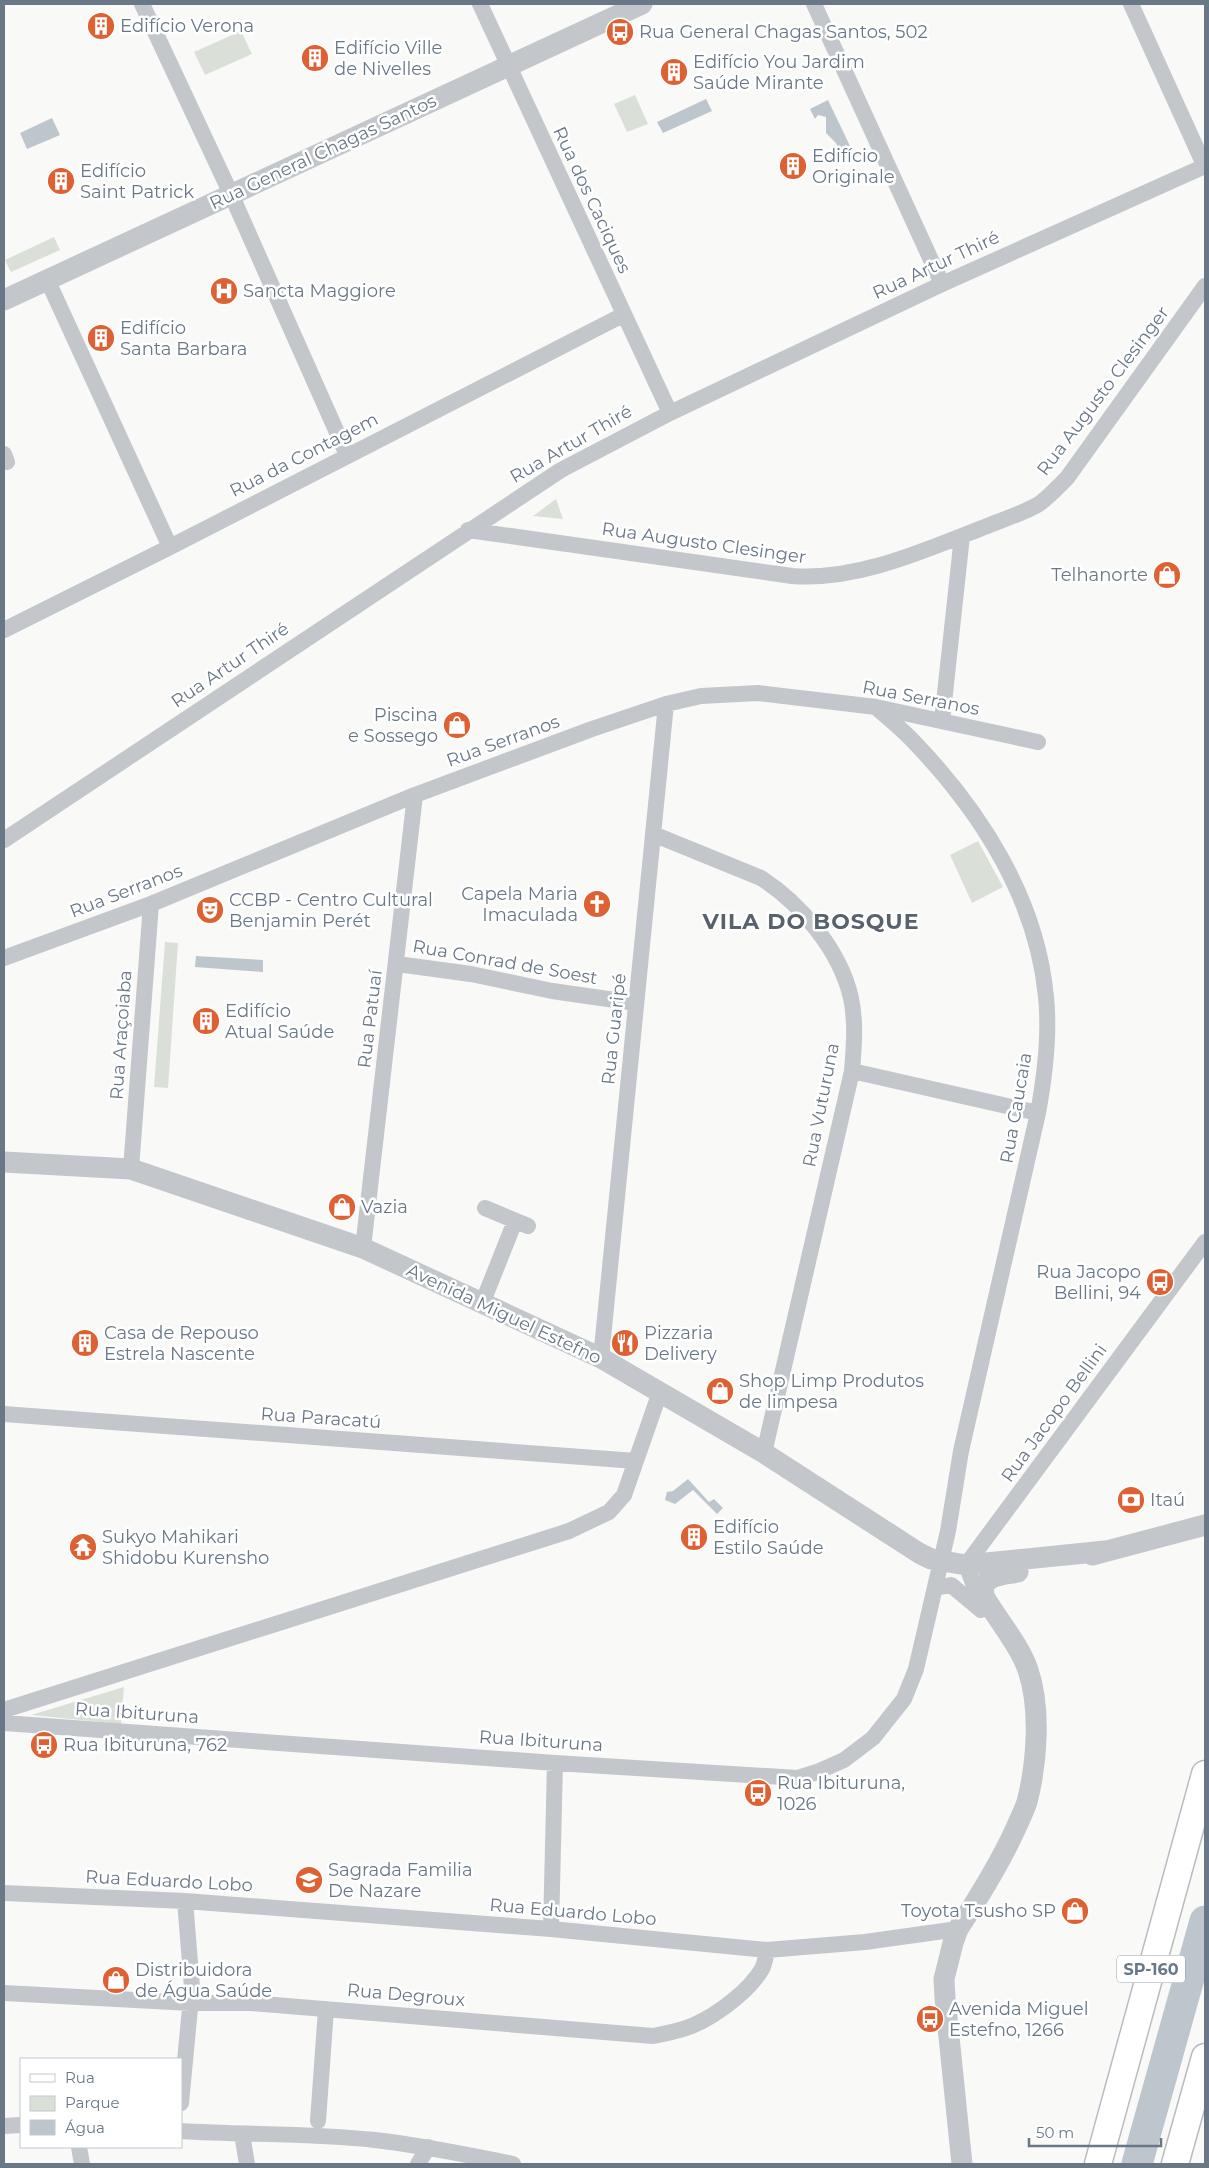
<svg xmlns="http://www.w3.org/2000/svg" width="1209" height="2168" font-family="Montserrat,sans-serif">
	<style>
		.green { fill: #dae0d8 }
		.water { fill: #bdc6cc }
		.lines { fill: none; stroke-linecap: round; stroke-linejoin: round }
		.river { stroke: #bdc6cc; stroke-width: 31 }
		.primary-casing { stroke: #b8bcc0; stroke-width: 29 }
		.minor { stroke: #c3c6ca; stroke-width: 16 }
		.tertiary { stroke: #c3c6ca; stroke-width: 21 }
		.primary { stroke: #fff; stroke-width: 26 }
		.labels { text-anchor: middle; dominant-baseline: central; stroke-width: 5; stroke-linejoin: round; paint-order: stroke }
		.shield { fill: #fff; stroke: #96a0aa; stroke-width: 1 }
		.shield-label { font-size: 16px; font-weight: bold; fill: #697886 }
		.poi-label { font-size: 18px; fill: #697886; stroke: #fff; text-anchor: start }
		.street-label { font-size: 18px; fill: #697886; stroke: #fff }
		.district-label { font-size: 22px; font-weight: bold; letter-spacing: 1px; fill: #57626c; stroke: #fff }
	</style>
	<rect width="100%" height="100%" fill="#f9f9f7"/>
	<!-- green -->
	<path class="green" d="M241,31L252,54L205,75L194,52Z
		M635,95L648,124L627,132L614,104Z
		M54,237L60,250L11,272L5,260Z
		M556,499L563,519L533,516Z
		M978,841L1003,887L972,903L950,855Z
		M165,942L178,943L168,1088L154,1087Z
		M124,1687L121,1724L31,1715Z"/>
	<!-- water -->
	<path class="water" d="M706,99L712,111L663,133L657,122Z
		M828,100L850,146L839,151L836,143L826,133V117L818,115L815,119L810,109Z
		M52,118L60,135L27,149L20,133Z
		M196,956L263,960V972L195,967Z
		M688,1479L709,1502L714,1499L723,1508L717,1514L693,1490L675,1504L665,1500L667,1492L673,1491Z"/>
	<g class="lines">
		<!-- river -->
		<path class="river" d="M1137,2164L1205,1921"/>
		<defs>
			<path id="primary" d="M1098,2164L1205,1774
				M1175,2164L1205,2057"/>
		</defs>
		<!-- primary casing -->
		<use href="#primary" class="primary-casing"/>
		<!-- minor -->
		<path class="minor" d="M142,4L231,194L347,455
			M480,4L670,413
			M814,4L942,284
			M1131,4L1205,167
			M47,279L170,547
			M4,454L7,462
			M468,530L792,576C857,581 923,551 982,528C1001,520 1022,514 1039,504C1049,497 1058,487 1067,478L1205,286
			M4,630L170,547L623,315
			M942,721L962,536
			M653,834L761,878C801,904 840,950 851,998C856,1022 854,1047 852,1071L764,1453
			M4,840L561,470L670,413L942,284L1205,166
			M4,958L151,904L415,795L592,729L666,704L701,696L758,693L876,707L1038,742
			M397,964L471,974L552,991L636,1003
			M852,1071L1038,1113
			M131,1169L151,904
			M485,1208L528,1226
			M363,1248L415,795
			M482,1304L515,1221
			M601,1358L666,704
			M4,1414L636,1461
			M935,1588L951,1585L981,1610
			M982,1607L966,1565L1205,1242
			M4,1710L569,1531L609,1512L624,1495L660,1392
			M4,1723L555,1763L798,1778L817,1772L844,1760L873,1738L904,1699L916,1669L948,1531L961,1451L1038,1113C1045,1075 1050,1036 1046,997C1037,899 981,812 915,743C903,730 889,719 876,707
			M4,1893L185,1901L551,1929L767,1950L865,1942L958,1929
			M551,1929L555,1763
			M4,1993L191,2003H250L653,2036C667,2033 681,2031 694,2025C717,2015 749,1991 762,1969C765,1963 766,1956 767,1950
			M181,2103L192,1987L185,1901
			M318,2121L326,2009
			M4,2126L21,2125
			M181,2131C246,2135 311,2133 375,2140C421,2145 467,2155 513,2164
			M242,2134L247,2164
			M79,2147L82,2164
			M418,2164L428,2147"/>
		<!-- tertiary -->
		<path class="tertiary" d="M4,300L642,4
			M4,1162L131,1169L363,1248L601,1358L764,1453L919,1553L931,1559L966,1565L1105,1551
			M1092,1555L1205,1525
			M962,2164L945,1998L944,1979L953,1943L958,1929C979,1897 999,1865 1015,1830C1019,1821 1024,1811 1027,1802C1037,1763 1041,1708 1028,1670C1020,1646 998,1620 985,1598C977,1575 1003,1575 1018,1572"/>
		<!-- primary -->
		<use href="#primary" class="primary"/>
	</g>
	<!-- icons -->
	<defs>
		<symbol id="building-disc" viewBox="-11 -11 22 22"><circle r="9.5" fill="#dd6132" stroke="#fff"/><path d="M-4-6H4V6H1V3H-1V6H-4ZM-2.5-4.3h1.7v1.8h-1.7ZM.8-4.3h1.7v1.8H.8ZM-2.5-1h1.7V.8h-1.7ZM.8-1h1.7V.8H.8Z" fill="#fff"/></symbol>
		<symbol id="bus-disc" viewBox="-11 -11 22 22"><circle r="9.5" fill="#dd6132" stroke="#fff"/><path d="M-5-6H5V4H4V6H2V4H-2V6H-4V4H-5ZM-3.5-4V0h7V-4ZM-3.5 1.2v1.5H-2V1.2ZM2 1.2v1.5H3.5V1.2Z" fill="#fff"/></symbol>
		<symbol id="hospital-disc" viewBox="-11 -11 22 22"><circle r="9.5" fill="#dd6132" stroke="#fff"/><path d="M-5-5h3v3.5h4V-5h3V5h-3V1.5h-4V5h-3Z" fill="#fff"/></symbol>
		<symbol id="shop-disc" viewBox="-11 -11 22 22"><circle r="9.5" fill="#dd6132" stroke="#fff"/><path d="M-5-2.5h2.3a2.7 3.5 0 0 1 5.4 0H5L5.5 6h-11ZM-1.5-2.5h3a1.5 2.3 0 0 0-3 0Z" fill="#fff"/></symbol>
		<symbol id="church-disc" viewBox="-11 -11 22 22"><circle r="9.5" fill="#dd6132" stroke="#fff"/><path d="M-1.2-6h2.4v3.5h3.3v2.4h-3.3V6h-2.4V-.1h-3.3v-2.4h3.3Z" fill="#fff"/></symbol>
		<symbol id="theatre-disc" viewBox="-11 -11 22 22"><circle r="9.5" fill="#dd6132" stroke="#fff"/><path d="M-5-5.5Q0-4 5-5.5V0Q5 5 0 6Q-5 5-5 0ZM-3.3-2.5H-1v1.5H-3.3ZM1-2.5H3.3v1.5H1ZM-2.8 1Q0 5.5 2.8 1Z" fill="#fff"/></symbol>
		<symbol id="restaurant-disc" viewBox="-11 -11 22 22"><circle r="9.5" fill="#dd6132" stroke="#fff"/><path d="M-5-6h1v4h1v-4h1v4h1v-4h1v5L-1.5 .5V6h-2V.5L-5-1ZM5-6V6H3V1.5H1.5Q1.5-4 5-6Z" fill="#fff"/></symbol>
		<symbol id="bank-disc" viewBox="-11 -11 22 22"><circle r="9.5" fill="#dd6132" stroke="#fff"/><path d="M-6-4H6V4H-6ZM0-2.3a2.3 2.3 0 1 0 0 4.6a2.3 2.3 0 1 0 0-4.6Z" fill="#fff"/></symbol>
		<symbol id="temple-disc" viewBox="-11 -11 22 22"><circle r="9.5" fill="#dd6132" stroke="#fff"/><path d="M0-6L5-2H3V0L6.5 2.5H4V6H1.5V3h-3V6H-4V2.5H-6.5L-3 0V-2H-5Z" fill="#fff"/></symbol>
		<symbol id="school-disc" viewBox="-11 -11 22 22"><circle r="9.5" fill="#dd6132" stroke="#fff"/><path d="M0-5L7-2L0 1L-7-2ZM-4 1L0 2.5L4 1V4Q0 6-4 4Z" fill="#fff"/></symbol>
	</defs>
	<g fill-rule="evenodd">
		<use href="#building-disc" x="85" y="10" width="32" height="32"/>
		<use href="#bus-disc" x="604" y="16" width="32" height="32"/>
		<use href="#building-disc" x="299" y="42" width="32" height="32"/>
		<use href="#building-disc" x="658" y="56" width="32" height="32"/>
		<use href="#building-disc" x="777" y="150" width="32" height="32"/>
		<use href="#building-disc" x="45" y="165" width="32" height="32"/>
		<use href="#hospital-disc" x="208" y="275" width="32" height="32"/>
		<use href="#building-disc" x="85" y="322" width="32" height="32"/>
		<use href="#shop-disc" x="1151" y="559" width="32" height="32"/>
		<use href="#shop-disc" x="441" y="709" width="32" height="32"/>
		<use href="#church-disc" x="581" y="888" width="32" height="32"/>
		<use href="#theatre-disc" x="194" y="894" width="32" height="32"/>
		<use href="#building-disc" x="190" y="1005" width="32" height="32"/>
		<use href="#shop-disc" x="326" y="1191" width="32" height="32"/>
		<use href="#bus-disc" x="1144" y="1266" width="32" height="32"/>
		<use href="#building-disc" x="69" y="1327" width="32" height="32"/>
		<use href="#restaurant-disc" x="609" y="1327" width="32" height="32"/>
		<use href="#shop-disc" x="704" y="1375" width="32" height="32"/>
		<use href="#bank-disc" x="1115" y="1484" width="32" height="32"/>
		<use href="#building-disc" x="678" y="1521" width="32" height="32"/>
		<use href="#temple-disc" x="67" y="1531" width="32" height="32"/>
		<use href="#bus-disc" x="28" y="1729" width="32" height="32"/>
		<use href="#bus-disc" x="742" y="1777" width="32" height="32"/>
		<use href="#school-disc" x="293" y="1864" width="32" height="32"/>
		<use href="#shop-disc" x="1059" y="1895" width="32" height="32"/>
		<use href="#shop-disc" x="100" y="1964" width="32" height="32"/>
		<use href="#bus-disc" x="914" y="2003" width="32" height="32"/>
	</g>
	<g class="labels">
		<!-- shield labels -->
		<rect class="shield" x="1117" y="1955.5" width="68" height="27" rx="4"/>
		<g class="shield-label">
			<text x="1151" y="1969">SP-160</text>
		</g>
		<!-- poi labels -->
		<g class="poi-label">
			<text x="120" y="26">Edifício Verona</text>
			<text x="639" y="32">Rua General Chagas Santos, 502</text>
			<text x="334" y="48">Edifício Ville<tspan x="334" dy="21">de Nivelles</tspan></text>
			<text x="693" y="62">Edifício You Jardim<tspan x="693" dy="21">Saúde Mirante</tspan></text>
			<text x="812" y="156">Edifício<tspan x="812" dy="21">Originale</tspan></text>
			<text x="80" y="171">Edifício<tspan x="80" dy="21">Saint Patrick</tspan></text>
			<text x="243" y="291">Sancta Maggiore</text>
			<text x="120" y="328">Edifício<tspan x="120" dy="21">Santa Barbara</tspan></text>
			<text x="1148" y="575" text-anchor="end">Telhanorte</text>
			<text x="438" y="715" text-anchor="end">Piscina<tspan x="438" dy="21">e Sossego</tspan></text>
			<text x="578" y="894" text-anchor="end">Capela Maria<tspan x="578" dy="21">Imaculada</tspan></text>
			<text x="229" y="900">CCBP - Centro Cultural<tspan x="229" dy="21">Benjamin Perét</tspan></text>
			<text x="225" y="1011">Edifício<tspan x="225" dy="21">Atual Saúde</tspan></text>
			<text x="361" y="1207">Vazia</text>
			<text x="1141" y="1272" text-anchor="end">Rua Jacopo<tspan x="1141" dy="21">Bellini, 94</tspan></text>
			<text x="104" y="1333">Casa de Repouso<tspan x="104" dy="21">Estrela Nascente</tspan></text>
			<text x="644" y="1333">Pizzaria<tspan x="644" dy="21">Delivery</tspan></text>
			<text x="739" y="1381">Shop Limp Produtos<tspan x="739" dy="21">de limpesa</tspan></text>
			<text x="1150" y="1500">Itaú</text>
			<text x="713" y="1527">Edifício<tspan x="713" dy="21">Estilo Saúde</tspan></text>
			<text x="102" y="1537">Sukyo Mahikari<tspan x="102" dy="21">Shidobu Kurensho</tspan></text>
			<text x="63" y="1745">Rua Ibituruna, 762</text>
			<text x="777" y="1783">Rua Ibituruna,<tspan x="777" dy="21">1026</tspan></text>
			<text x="328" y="1870">Sagrada Familia<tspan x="328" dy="21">De Nazare</tspan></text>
			<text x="1056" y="1911" text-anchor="end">Toyota Tsusho SP</text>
			<text x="135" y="1970">Distribuidora<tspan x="135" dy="21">de Água Saúde</tspan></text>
			<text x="949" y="2009">Avenida Miguel<tspan x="949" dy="21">Estefno, 1266</tspan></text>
		</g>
		<!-- street labels -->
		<g class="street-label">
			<text transform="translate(323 152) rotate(-25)">Rua General Chagas Santos</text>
			<text transform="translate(592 200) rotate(65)">Rua dos Caciques</text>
			<text transform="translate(936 265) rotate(-25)">Rua Artur Thiré</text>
			<text transform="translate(1103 391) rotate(-53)">Rua Augusto Clesinger</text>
			<text transform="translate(571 444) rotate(-30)">Rua Artur Thiré</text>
			<text transform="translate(304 455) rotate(-27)">Rua da Contagem</text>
			<text transform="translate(704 543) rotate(8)">Rua Augusto Clesinger</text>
			<text transform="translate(230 665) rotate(-34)">Rua Artur Thiré</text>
			<text transform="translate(921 698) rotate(11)">Rua Serranos</text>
			<text transform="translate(503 741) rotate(-20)">Rua Serranos</text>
			<text transform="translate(126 891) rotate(-21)">Rua Serranos</text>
			<text transform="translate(505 962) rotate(10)">Rua Conrad de Soest</text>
			<text transform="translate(370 1019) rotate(-83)">Rua Patuaí</text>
			<text transform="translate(614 1029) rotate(-84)">Rua Guaripé</text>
			<text transform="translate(121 1035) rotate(-86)">Rua Araçoiaba</text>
			<text transform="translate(821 1105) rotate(-79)">Rua Vuturuna</text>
			<text transform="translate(1016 1108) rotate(-80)">Rua Caucaia</text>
			<text transform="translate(504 1314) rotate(25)">Avenida Miguel Estefno</text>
			<text transform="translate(1054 1413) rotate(-54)">Rua Jacopo Bellini</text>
			<text transform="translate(321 1418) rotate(4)">Rua Paracatú</text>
			<text transform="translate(137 1713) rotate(4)">Rua Ibituruna</text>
			<text transform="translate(541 1741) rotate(4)">Rua Ibituruna</text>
			<text transform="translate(169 1881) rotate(3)">Rua Eduardo Lobo</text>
			<text transform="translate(573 1912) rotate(5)">Rua Eduardo Lobo</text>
			<text transform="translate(406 1995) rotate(5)">Rua Degroux</text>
		</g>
		<!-- district labels -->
		<g class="district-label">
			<text x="811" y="921">VILA DO BOSQUE</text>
		</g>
	</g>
	<!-- border -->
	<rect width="1209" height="2168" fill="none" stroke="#697886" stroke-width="10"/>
	<!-- legend -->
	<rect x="20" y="2058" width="162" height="90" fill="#ffffff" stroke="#c3c9cf"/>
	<rect x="30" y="2074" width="25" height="8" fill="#ffffff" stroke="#c3c9cf"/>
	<text x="65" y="2083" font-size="15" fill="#697886">Rua</text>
	<rect x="30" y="2096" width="25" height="15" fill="#dae0d8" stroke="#c3c9cf"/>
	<text x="65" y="2108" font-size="15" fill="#697886">Parque</text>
	<rect x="30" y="2120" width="25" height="15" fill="#bdc6cc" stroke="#c3c9cf"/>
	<text x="65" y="2133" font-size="15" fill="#697886">Água</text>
	<!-- scale -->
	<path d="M1029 2138v8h132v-8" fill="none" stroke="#697886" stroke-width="2.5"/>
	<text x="1036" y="2138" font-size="15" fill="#697886" stroke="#ffffff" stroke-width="4" paint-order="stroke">50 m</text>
</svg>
